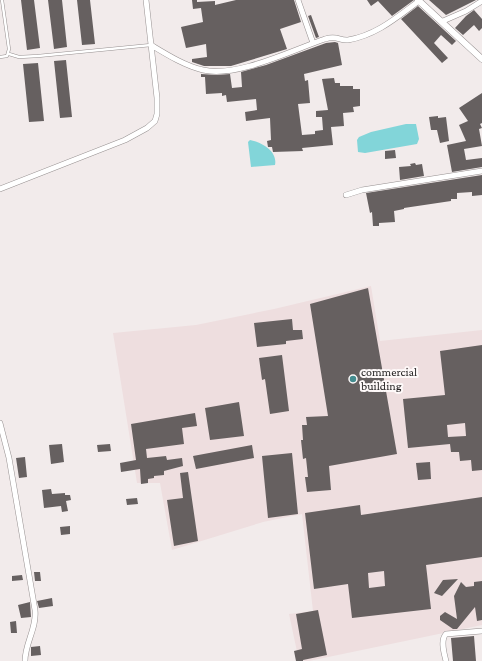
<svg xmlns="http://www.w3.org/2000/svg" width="482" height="661" font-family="'Crimson Pro',serif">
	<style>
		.built { fill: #eededf }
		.water { fill: #82d5d9 }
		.building { fill: #666060; fill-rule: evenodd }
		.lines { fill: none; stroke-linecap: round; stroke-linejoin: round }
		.service-casing { stroke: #969090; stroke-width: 3.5 }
		.minor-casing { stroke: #969090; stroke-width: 6 }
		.tertiary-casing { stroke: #969090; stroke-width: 7 }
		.service { stroke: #fff; stroke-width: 2.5 }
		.minor { stroke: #fff; stroke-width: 5 }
		.tertiary { stroke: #fff; stroke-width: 6 }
		.poi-dot { fill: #448c8f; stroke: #fef9f9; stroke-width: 1.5 }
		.labels { text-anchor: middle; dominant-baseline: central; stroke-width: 4; stroke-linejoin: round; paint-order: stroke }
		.poi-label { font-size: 12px; fill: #262424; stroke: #fef9f9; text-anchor: start }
	</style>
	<rect width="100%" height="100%" fill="#f2ebeb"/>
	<!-- built -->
	<path class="built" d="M371,286L380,341L482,330V625L309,661H299L289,614L313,611L302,514L263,522L172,550L160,483H137L113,333L196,325L274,309Z"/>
	<!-- water -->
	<path class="water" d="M406,124H416L419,139L417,144L365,153L358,152L357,140L359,137L371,132Z
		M250,140C261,142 278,151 275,165L251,167L248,142Z"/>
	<!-- building -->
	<path class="building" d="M21,0H34L40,48L27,50Z
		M48,0H62L67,47L54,49Z
		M77,0H90L95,44L82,45Z
		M192,0H197V2L215,1V5L236,0H294L301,22L280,29L287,49L231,66H204L192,62V59L207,57L206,44L186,48L181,27L203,22L201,8L193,9Z
		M367,0H414L392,16L378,1L371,6Z
		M429,0H476L446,15Z
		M418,6L456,41L452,45L441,35L434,43L448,58L442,63L401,19Z
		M474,10L482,19V28L479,31L474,25L463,35L455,28L466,16Z
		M311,15L319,37L316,38L308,16Z
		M335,42L338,43L342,65L304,74L305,81L308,80L310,103L298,104L302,135L315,134V131L323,130L322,117H316V111L328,110L322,79L334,78L335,83H340V86H353V89H360V106L353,107L354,112L343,113L344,126L331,127L333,145L302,148L303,151L273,152L272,147H268L267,141L271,140L270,118L246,121L245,112L257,110L256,99L227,102L226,95L222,96V93L206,94L205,77H201V74L217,75L230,74L232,88L242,87L241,72L266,65L326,43Z
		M66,60L72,117L60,118L54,61Z
		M38,63L44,121L29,122L23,64Z
		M482,93V123L480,124L482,128L479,129L482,146L464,149L466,160L482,158V167L452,172L447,145L466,141L459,125L468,121L459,108Z
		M438,116V118L446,117L449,141L440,143L437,130H431L429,117Z
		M395,150L396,158L385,159V151Z
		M415,163L416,165L422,164L424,176L400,180L399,167L411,166L410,164Z
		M482,175V195L472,196V192L457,193V199H451V201L404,208V209L394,211L395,222L379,223V226H373L372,212L370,213L366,193Z
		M368,288L397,454L329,466L331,490L307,492L305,477H308L306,458L303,459L301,440H303L302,425H307L306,417L328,416L310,304Z
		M292,319L293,330H302L303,339L286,341V344L257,347L254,323Z
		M482,345V470L472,471L471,460L460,461L459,452H451L450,444L408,448L403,399L445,395L440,351ZM465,423L466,436L448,437L447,425Z
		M282,355L289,411L270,414L265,379L262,380L259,358Z
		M239,402L244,436L210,440L205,408Z
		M195,413L197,426L182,428L184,444L146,449L147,458L166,456L167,460L182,458L183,466L164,471V475L154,476V478L148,479V483L141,484L140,469L121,472L120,463L136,460L131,424Z
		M62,444L64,462L51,464L49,445Z
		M110,444L111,451L98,452L97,445Z
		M252,445L254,458L196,469L193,456Z
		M292,453L298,514L268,518L262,456Z
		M25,457L27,477L19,478L16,458Z
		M430,462L431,479L418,480L416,463Z
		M188,472L198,541L174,546L167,500L183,498L180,473Z
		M51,489L52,494L65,493V495H70L71,500L66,501L68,511L62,512L61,506L44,508L42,490Z
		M482,497V557L426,565L431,609L352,618L348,584L314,589L305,513L360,505L361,515ZM384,571L385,586L369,588L368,573Z
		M137,498L138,504L127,505L126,499Z
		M70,526V534L61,535L60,527Z
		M34,572H40L41,581H35Z
		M22,575L23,580L12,581V576Z
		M458,579L442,596L434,593L443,580Z
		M482,581V620L477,621L475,607L457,629H453L440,620V616L445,612L457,619L454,596L461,582L466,587L474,586V582Z
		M52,598L53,606L39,608L37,601Z
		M30,602L31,617L21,618L18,605Z
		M318,610L327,655L303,660V661H296L294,651L302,649L296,614Z
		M16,621L17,633H11L10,622Z
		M474,636L476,661H453L451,638Z
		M40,646L41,655L31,656V647Z"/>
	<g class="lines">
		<defs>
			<path id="service" d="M9,54L19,57L38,56L151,45
				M0,57L7,56L9,49L2,0"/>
			<path id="minor" d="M298,0L313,43
				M443,21L466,11L482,1
				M151,45C166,54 185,66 203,70C237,78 292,50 325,39C338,35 339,41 348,40C377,35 397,17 419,1
				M0,189L125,140L147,128L155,121L157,114V98L146,0
				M346,195L362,190L482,171
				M0,423L9,458L35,610C37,628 25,643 25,661
				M446,661C444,653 440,640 446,634L482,631"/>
			<path id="tertiary" d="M418,0L482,59"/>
		</defs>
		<!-- service casing -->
		<use href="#service" class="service-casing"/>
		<!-- minor casing -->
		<use href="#minor" class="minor-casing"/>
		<!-- tertiary casing -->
		<use href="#tertiary" class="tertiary-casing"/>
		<!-- service -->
		<use href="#service" class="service"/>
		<!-- minor -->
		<use href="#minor" class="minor"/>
		<!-- tertiary -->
		<use href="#tertiary" class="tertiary"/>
	</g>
	<!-- markers -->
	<circle class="poi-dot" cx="353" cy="379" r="4"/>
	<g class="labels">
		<!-- poi labels -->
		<g class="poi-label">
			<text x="361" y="372">commercial<tspan x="361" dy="14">building</tspan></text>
		</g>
	</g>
</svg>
